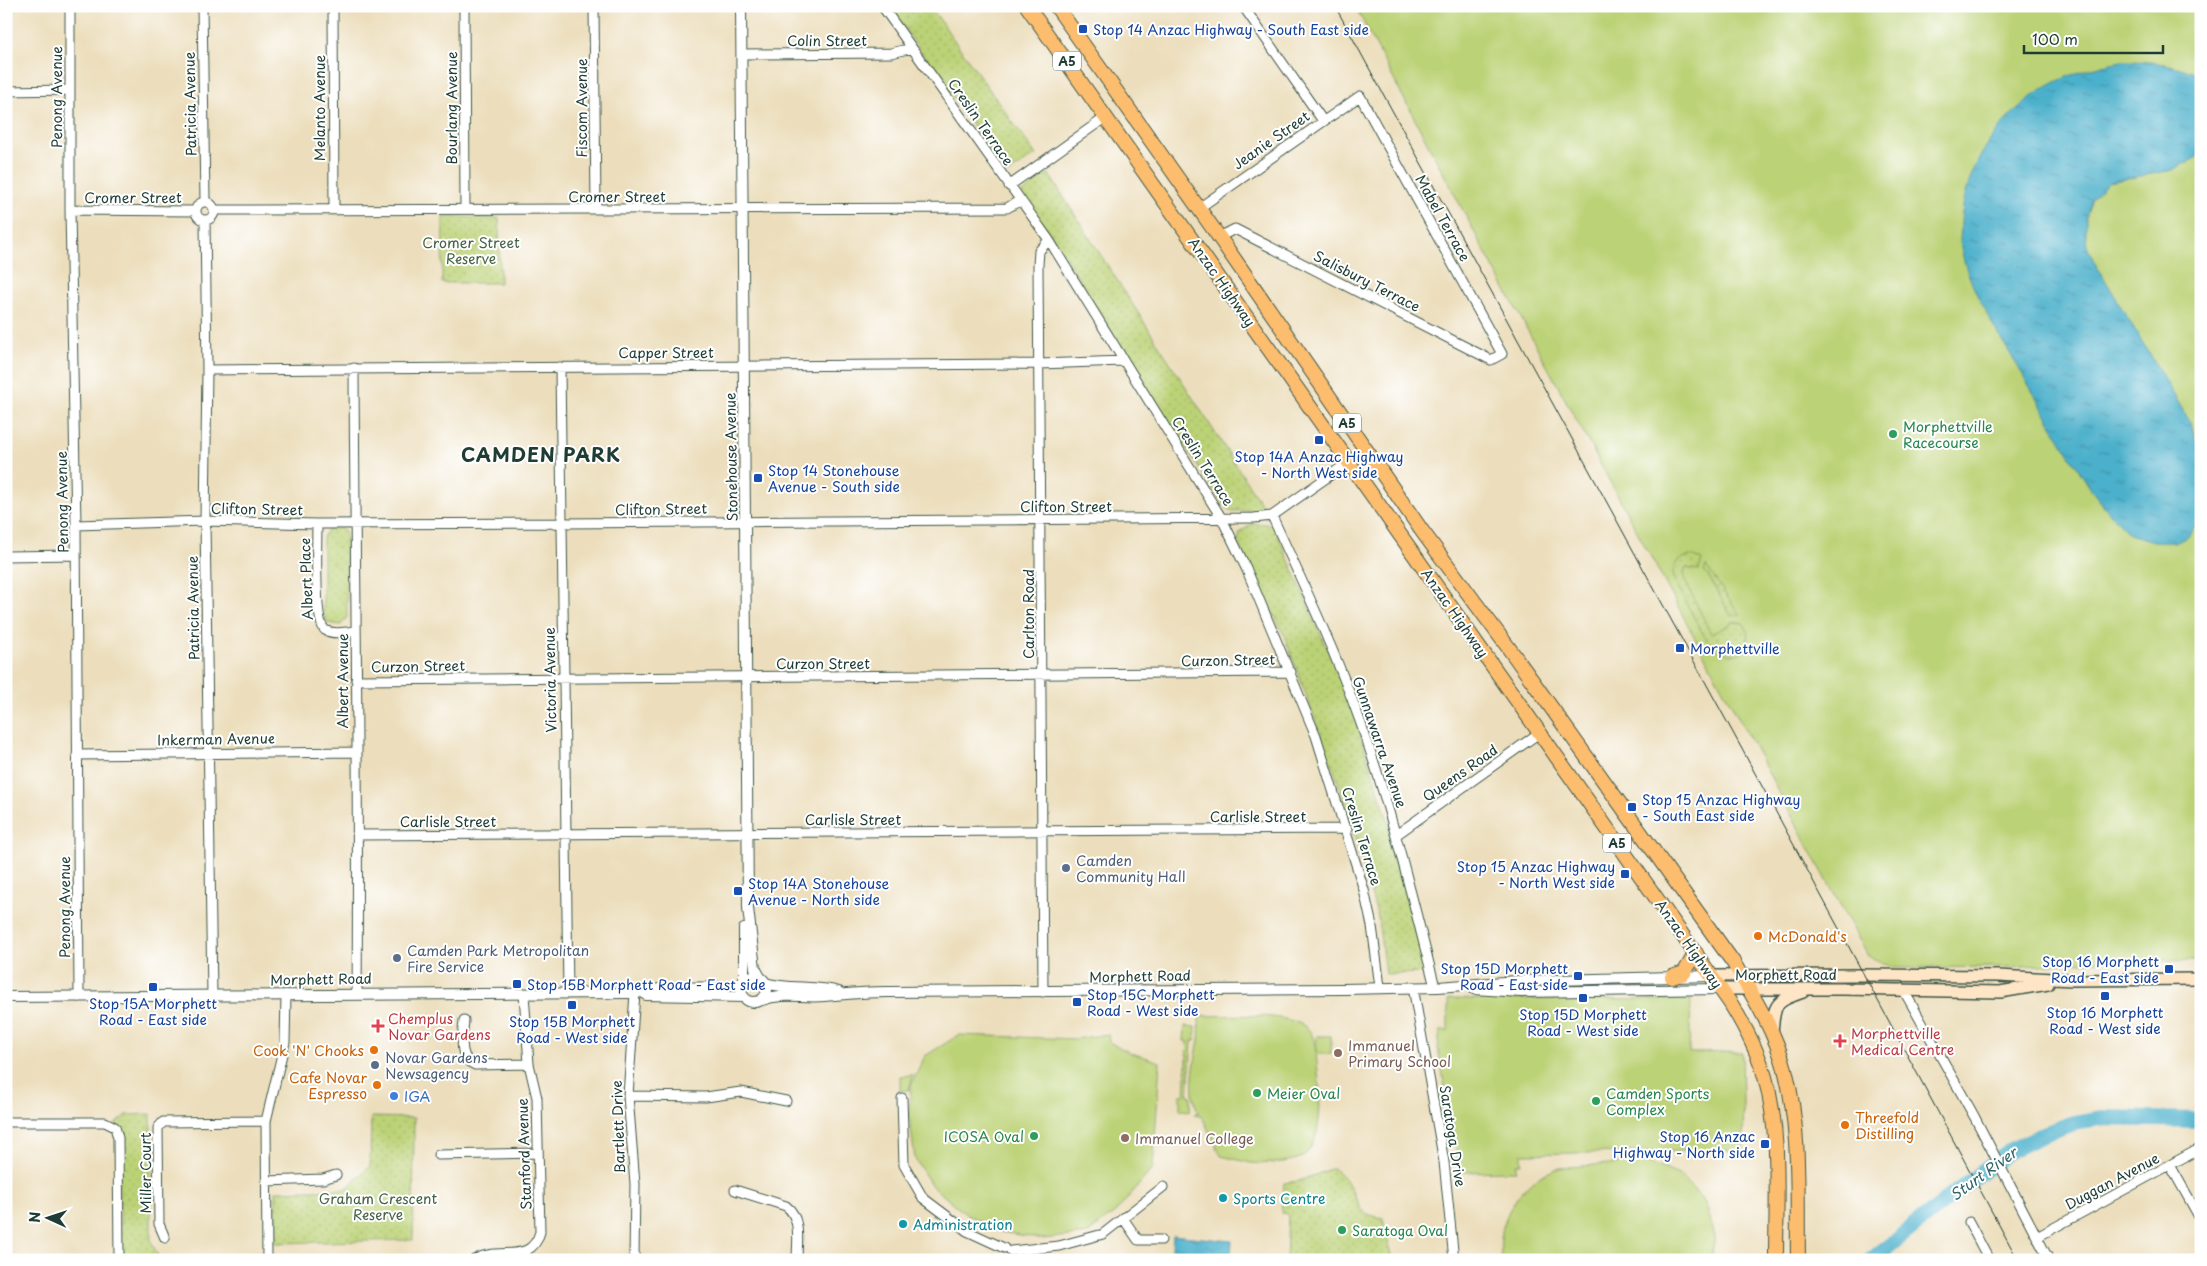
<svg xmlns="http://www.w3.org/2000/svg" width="2207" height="1266" font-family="'Playpen Sans',sans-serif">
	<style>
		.grass { fill: #bcd276; stroke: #6e8855 }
		.park { fill: url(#park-dots); stroke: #6e8855 }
		.water { fill: url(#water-ripples); stroke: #367680 }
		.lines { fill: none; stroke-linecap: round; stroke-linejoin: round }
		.river { stroke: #4cb0cb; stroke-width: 16 }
		.minor-casing { stroke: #3e5548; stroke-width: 11 }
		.tertiary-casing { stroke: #3e5548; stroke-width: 12 }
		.secondary-casing { stroke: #3e5548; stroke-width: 14 }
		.trunk-casing { stroke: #3e5548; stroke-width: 16 }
		.minor { stroke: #fff; stroke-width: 9 }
		.tertiary { stroke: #fff; stroke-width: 10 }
		.secondary { stroke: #fee5c5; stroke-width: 11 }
		.trunk { stroke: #fcbd6e; stroke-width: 14 }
		.tram { stroke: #1f3d34; stroke-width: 1 }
		.transit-dot { fill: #1a4fb4; stroke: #fff; stroke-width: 2 }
		.leisure-dot { fill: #2e9e5b; stroke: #fff; stroke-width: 2 }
		.service-dot { fill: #5c6f8a; stroke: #fff; stroke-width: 2 }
		.food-dot { fill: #e8710a; stroke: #fff; stroke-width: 2 }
		.health-dot { fill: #e0444e; stroke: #fff; stroke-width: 2 }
		.education-dot { fill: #8d6e63; stroke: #fff; stroke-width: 2 }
		.shop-dot { fill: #3f7fe0; stroke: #fff; stroke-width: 2 }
		.culture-dot { fill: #0f9aa8; stroke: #fff; stroke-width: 2 }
		.labels { text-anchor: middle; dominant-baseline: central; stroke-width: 4; stroke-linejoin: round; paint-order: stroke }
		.shield { fill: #fff; stroke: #627771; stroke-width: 1 }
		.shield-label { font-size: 12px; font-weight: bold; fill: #1f3d34 }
		.transit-label { font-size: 14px; fill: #164399; stroke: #fff; text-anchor: start }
		.street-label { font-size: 14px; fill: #1f3d34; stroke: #fff }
		.park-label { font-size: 14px; fill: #466244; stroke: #fff }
		.leisure-label { font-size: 14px; fill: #27864d; stroke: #fff; text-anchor: start }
		.service-label { font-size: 14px; fill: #4e5e75; stroke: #fff; text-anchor: start }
		.food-label { font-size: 14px; fill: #c56008; stroke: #fff; text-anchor: start }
		.health-label { font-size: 14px; fill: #be3a42; stroke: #fff; text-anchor: start }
		.education-label { font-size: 14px; fill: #785e54; stroke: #fff; text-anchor: start }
		.shop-label { font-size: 14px; fill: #366cbe; stroke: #fff; text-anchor: start }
		.culture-label { font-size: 14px; fill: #0d838f; stroke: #fff; text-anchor: start }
		.water-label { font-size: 15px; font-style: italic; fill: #2f6569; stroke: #fff }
		.district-label { font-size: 19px; font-weight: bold; letter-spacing: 1px; fill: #1f3d34; stroke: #fff }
	</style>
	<defs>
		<pattern id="park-dots" width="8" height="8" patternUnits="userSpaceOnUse" patternTransform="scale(1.25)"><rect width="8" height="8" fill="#bcd276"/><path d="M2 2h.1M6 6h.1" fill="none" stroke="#a1b567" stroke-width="1.8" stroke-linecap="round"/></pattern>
		<pattern id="water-ripples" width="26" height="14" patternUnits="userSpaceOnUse" patternTransform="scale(1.25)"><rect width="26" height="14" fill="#4cb0cb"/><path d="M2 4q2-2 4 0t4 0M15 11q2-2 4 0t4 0" fill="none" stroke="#3f90a6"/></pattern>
	</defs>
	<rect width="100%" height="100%" fill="#fff"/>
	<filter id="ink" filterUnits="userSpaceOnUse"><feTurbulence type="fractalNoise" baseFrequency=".02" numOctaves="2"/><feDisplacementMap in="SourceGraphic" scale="10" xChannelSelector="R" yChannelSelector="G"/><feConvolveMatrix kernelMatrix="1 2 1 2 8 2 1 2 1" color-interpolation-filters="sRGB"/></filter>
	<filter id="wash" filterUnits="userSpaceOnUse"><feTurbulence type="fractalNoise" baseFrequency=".0096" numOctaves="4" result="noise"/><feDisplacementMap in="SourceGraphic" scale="20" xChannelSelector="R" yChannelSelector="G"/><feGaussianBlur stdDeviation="1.12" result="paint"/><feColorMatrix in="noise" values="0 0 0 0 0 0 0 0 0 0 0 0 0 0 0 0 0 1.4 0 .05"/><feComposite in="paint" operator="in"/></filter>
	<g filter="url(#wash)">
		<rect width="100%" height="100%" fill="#ecdebc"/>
		<!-- grass -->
		<path class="grass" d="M1355,6H2201V961L2113,960L2010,967L1894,968L1868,956L1485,252Z
			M1448,999L1691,1000L1689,1053L1742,1052L1744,1150L1521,1154V1164H1516V1171L1460,1172L1438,1048L1440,1031H1448Z
			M1199,1016C1224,1016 1293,1011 1309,1030C1314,1036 1315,1045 1316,1052L1317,1036H1331V1054H1316C1319,1081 1327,1136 1304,1156C1296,1162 1261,1165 1251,1163C1241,1161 1231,1158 1221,1156L1202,1117L1194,1115L1196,1112L1199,1113C1187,1092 1195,1062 1199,1040C1200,1033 1199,1024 1199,1016Z
			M1185,1026L1196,1027L1195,1041H1192L1188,1095L1191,1096L1190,1111L1180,1110V1095H1185L1188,1041H1184Z
			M1108,1034L1109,1042L1131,1053L1160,1062L1153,1168L1116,1212L1087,1234L1043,1239L1001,1232L963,1212L932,1186L915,1159L909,1114L911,1085L925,1056L959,1035L1076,1039Z
			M913,1075L909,1090L900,1091V1076Z
			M1648,1162L1681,1176L1705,1202L1715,1236L1711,1260H1502C1494,1221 1521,1178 1560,1168C1567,1166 1576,1167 1583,1166C1605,1164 1627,1163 1648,1162Z"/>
		<!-- park -->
		<path class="park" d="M889,6H930L1036,155L1007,174Z
			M1048,173L1265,510L1230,511L1216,495L1050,234L1021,194Z
			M443,217L499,218L500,283H442Z
			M1252,524H1273L1350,702L1393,836L1429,973L1385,974L1378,918L1342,793L1284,635L1238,543L1240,532Z
			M341,528L345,531L346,536L347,617L341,625L327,623L323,614V537L328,529Z
			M1691,556L1702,560L1699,570L1685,568L1684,578L1711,634L1731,624V622L1744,623C1757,653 1734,664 1711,645C1705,640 1673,580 1673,573C1673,562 1682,557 1691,556Z
			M1706,566L1740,615L1731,616L1708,575L1704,572Z
			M151,1114V1241L159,1258L122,1260L116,1123L126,1115Z
			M371,1117L414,1118L413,1240L275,1243L276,1191L346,1189L370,1166Z
			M1333,1168C1338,1173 1346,1178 1349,1185C1361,1205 1356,1214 1383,1218L1392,1260H1286L1288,1214L1281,1213L1284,1183L1299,1181Z"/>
		<!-- water -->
		<path class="water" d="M2121,61C2150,61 2174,63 2201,76V155L2173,170L2109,182L2092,198L2086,217V233L2087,246L2094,261L2190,422L2201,454V516L2189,536L2175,542L2154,541L2129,534L2111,515L2092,491C2068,454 2047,416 2024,377C2001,337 1966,289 1960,241C1960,235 1961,228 1961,222C1964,189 1974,162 1994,135C2027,90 2067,72 2121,61Z
			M1173,1235L1232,1241L1231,1260H1171Z"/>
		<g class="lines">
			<!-- river -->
			<path class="river" d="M1871,1260L2007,1152L2046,1133L2074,1123L2101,1118L2201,1120"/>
		</g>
	</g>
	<g filter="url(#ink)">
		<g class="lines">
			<defs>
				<path id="minor" d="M70,6V210L76,525L79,997
					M202,6L205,201
					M333,6L334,210
					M464,6L465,209
					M594,6L596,209
					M882,6L1049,240L1222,519L1246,568L1316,736L1364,890L1372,926L1380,987
					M1243,6L1323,121
					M742,54L891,53L912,48
					M6,91L70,90
					M1009,186L1106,117
					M196 211a9 9 0 1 1 18 0a9 9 0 1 1-18 0Z
					M1199,208L1360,96L1502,354L1491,360L1235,229L1219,237
					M70,210L195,211
					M214,210L1007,208L1019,201
					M205,220L207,370L205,521L212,996
					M560,367L568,993
					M354,368C355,576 359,785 357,994
					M207,370L1039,364L1124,361
					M1272,516C1303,583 1335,651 1360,721C1391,808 1412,898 1435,987
					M317,524C317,541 314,622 325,630C333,635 347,632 356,631
					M76,525L205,521L317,524L562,523L1254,518L1272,516L1349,462
					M6,556L76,555
					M356,680L1291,672
					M77,755L356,752
					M359,835L1347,829
					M1396,835L1539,733
					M1413,987L1444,1162L1454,1260
					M1903,989L1974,1116L2049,1260
					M1043,992L1038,265L1039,251L1049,240
					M464,1020C463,1036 457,1059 475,1065L529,1064
					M628,1096L706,1097L741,1092L786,1101
					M902,1098L904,1165L923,1198L967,1231L1004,1248
					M6,1122H105L115,1127L118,1138L119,1260
					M438,1155L538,1153
					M2170,1165L2201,1220
					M266,1181L323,1179L336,1175
					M735,1190L786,1206C802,1218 797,1242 797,1260
					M1123,1218L1138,1240H1161
					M1969,1222L1989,1260
					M2037,1237L2201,1148
					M165,1238L159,1224L158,1128L163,1122L266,1121
					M1011,1251L1059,1246L1103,1234L1163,1187
					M267,1260L266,1121L285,1042L286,995
					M474,1260C499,1245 531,1266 540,1232L537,1098L529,1064L524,994
					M634,1260L635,1184L628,1096L635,993"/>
				<path id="tertiary" d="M741,6L748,908L755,968L760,977
					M741 989a13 13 0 1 1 26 0a13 13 0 1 1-26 0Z
					M744,980V929
					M765,983C789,990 815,985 839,992
					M1474,989L1521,992L1722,989
					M646,995L744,997
					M6,997L635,993L666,988L727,987L742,983
					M762,1000C782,992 803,998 824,996C845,994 866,992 888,992L1344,989L1438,987L1517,981L1711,976"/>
				<path id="secondary" d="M1711,976L1856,975L1998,976L2072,980L2201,979
					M1722,989H1843L2000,992L2048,984
					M1772,1033C1774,1004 1775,1001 1803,992"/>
				<path id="trunk" d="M1027,6L1731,1004C1745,1027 1758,1051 1765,1077C1781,1133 1776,1201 1776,1260
					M1056,6L1219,237L1422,531L1508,647L1733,962C1753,996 1775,1031 1785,1069C1801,1130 1797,1197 1798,1260
					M1672,977L1684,973L1696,953"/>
			</defs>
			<!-- minor casing -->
			<use href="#minor" class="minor-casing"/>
			<!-- tertiary casing -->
			<use href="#tertiary" class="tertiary-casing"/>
			<!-- secondary casing -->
			<use href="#secondary" class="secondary-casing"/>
			<!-- trunk casing -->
			<use href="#trunk" class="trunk-casing"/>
			<!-- minor -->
			<use href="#minor" class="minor"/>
			<!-- tertiary -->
			<use href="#tertiary" class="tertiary"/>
			<!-- secondary -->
			<use href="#secondary" class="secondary"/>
			<!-- trunk -->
			<use href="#trunk" class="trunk"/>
			<!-- tram -->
			<path class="tram" d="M1335,6L1743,751L2018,1260"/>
		</g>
	</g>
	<!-- markers -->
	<g class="transit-dot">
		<rect x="1078" y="24" width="10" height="10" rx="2.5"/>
		<rect x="1314" y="435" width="10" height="10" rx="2.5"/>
		<rect x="753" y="473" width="10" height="10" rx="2.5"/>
		<rect x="1675" y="643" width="10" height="10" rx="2.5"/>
		<rect x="1627" y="802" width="10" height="10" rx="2.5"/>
		<rect x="1620" y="869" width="10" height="10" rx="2.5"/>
		<rect x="733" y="886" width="10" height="10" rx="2.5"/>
		<rect x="2164" y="964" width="10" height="10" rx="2.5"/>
		<rect x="1573" y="971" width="10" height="10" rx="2.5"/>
		<rect x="512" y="979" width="10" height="10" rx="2.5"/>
		<rect x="148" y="982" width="10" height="10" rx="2.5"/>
		<rect x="2100" y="991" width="10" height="10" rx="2.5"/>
		<rect x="1578" y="993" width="10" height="10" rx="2.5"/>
		<rect x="1072" y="997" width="10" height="10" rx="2.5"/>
		<rect x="567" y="1000" width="10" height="10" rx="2.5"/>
		<rect x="1760" y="1139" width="10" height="10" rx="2.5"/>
	</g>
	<g class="leisure-dot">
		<circle cx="1893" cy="434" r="5"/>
		<circle cx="1257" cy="1093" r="5"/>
		<circle cx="1596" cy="1101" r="5"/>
		<circle cx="1034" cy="1136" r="5"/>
		<circle cx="1342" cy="1230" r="5"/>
	</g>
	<g class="service-dot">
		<circle cx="1066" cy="868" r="5"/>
		<circle cx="397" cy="958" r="5"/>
		<circle cx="375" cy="1065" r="5"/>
	</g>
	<g class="food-dot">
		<circle cx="1758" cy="936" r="5"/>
		<circle cx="374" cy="1050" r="5"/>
		<circle cx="377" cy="1085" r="5"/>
		<circle cx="1845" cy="1125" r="5"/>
	</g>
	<g class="health-dot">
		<path d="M375.5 1018.5h5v5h5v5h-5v5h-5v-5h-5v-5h5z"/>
		<path d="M1837.5 1033.5h5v5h5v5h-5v5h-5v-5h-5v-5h5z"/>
	</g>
	<g class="education-dot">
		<circle cx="1338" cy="1053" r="5"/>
		<circle cx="1125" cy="1138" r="5"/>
	</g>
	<circle class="shop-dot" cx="394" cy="1096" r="5"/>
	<g class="culture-dot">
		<circle cx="1223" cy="1198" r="5"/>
		<circle cx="903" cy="1224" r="5"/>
	</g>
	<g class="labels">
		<!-- shield labels -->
		<g class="shield">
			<rect x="1053" y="51.5" width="28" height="19" rx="4"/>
			<rect x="1333" y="413.5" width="28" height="19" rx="4"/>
			<rect x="1603" y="833.5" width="28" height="19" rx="4"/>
		</g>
		<g class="shield-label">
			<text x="1067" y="61">A5</text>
			<text x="1347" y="423">A5</text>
			<text x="1617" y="843">A5</text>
		</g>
		<!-- transit labels -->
		<g class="transit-label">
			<text x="1093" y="29">Stop 14 Anzac Highway - South East side</text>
			<text x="1319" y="456" text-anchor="middle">Stop 14A Anzac Highway<tspan x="1319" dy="16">- North West side</tspan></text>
			<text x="768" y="470">Stop 14 Stonehouse<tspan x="768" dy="16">Avenue - South side</tspan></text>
			<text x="1690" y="648">Morphettville</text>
			<text x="1642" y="799">Stop 15 Anzac Highway<tspan x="1642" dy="16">- South East side</tspan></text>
			<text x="1615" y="866" text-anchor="end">Stop 15 Anzac Highway<tspan x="1615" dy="16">- North West side</tspan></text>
			<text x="748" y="883">Stop 14A Stonehouse<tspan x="748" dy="16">Avenue - North side</tspan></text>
			<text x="2159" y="961" text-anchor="end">Stop 16 Morphett<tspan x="2159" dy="16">Road - East side</tspan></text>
			<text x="1568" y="968" text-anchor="end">Stop 15D Morphett<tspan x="1568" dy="16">Road - East side</tspan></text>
			<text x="527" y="984">Stop 15B Morphett Road - East side</text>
			<text x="1087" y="994">Stop 15C Morphett<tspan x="1087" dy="16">Road - West side</tspan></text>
			<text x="153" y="1003" text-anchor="middle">Stop 15A Morphett<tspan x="153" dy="16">Road - East side</tspan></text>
			<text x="2105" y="1012" text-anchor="middle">Stop 16 Morphett<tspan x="2105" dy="16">Road - West side</tspan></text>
			<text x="1583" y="1014" text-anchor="middle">Stop 15D Morphett<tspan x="1583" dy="16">Road - West side</tspan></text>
			<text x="572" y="1021" text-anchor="middle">Stop 15B Morphett<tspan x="572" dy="16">Road - West side</tspan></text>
			<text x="1755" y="1136" text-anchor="end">Stop 16 Anzac<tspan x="1755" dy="16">Highway - North side</tspan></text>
		</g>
		<!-- street labels -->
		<g class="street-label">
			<text x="827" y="40">Colin Street</text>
			<text transform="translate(56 97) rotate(-90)">Penong Avenue</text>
			<text transform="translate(190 104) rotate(-91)">Patricia Avenue</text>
			<text transform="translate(319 108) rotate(-90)">Melanto Avenue</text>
			<text transform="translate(451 108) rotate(-90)">Bourlang Avenue</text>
			<text transform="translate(581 108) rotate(-90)">Fiscom Avenue</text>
			<text transform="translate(981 122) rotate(55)">Creslin Terrace</text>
			<text transform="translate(1271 140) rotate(-35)">Jeanie Street</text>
			<text x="617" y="196">Cromer Street</text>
			<text x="133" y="197">Cromer Street</text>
			<text transform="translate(1443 218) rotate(61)">Mabel Terrace</text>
			<text transform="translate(1367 281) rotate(27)">Salisbury Terrace</text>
			<text transform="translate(1222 282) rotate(55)">Anzac Highway</text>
			<text x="666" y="352">Capper Street</text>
			<text transform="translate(731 457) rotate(-91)">Stonehouse Avenue</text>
			<text transform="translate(1203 461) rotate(58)">Creslin Terrace</text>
			<text transform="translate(62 502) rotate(-91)">Penong Avenue</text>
			<text x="1066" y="506">Clifton Street</text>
			<text transform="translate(257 509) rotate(1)">Clifton Street</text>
			<text transform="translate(661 509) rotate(-1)">Clifton Street</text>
			<text transform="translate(306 579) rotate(-92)">Albert Place</text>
			<text transform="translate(193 608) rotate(-91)">Patricia Avenue</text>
			<text transform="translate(1455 613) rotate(55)">Anzac Highway</text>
			<text transform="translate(1028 614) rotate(-90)">Carlton Road</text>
			<text transform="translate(1228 660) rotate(-1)">Curzon Street</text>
			<text x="823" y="663">Curzon Street</text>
			<text transform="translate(418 666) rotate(-1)">Curzon Street</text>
			<text transform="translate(550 680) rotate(-91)">Victoria Avenue</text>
			<text transform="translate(342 681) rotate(-90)">Albert Avenue</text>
			<text transform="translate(216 739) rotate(-1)">Inkerman Avenue</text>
			<text transform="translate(1380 742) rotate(71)">Gunnawarra Avenue</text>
			<text transform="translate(1460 773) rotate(-35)">Queens Road</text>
			<text x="1258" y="816">Carlisle Street</text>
			<text x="853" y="819">Carlisle Street</text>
			<text x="448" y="821">Carlisle Street</text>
			<text transform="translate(1362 836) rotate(73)">Creslin Terrace</text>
			<text transform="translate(64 907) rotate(-90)">Penong Avenue</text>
			<text transform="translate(1689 944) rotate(55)">Anzac Highway</text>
			<text x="1786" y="974">Morphett Road</text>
			<text transform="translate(1140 976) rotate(-1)">Morphett Road</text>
			<text transform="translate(321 979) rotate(-1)">Morphett Road</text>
			<text transform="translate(618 1127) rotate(-92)">Bartlett Drive</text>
			<text transform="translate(1453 1136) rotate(81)">Saratoga Drive</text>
			<text transform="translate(524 1154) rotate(-92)">Stanford Avenue</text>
			<text transform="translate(145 1173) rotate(-90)">Miller Court</text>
			<text transform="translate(2112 1181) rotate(-28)">Duggan Avenue</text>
		</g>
		<!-- park labels -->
		<g class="park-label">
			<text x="471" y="242">Cromer Street<tspan x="471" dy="16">Reserve</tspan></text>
			<text x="378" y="1198">Graham Crescent<tspan x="378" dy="16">Reserve</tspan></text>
		</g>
		<!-- leisure labels -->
		<g class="leisure-label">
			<text x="1903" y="426">Morphettville<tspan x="1903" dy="16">Racecourse</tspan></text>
			<text x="1267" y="1093">Meier Oval</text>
			<text x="1606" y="1093">Camden Sports<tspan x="1606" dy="16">Complex</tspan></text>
			<text x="1024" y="1136" text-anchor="end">ICOSA Oval</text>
			<text x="1352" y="1230">Saratoga Oval</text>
		</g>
		<!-- service labels -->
		<g class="service-label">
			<text x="1076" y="860">Camden<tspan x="1076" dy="16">Community Hall</tspan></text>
			<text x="407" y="950">Camden Park Metropolitan<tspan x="407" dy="16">Fire Service</tspan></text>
			<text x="385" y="1057">Novar Gardens<tspan x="385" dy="16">Newsagency</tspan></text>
		</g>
		<!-- food labels -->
		<g class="food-label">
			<text x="1768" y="936">McDonald's</text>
			<text x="364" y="1050" text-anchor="end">Cook 'N' Chooks</text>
			<text x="367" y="1077" text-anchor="end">Cafe Novar<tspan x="367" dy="16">Espresso</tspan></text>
			<text x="1855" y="1117">Threefold<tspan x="1855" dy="16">Distilling</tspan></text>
		</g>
		<!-- health labels -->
		<g class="health-label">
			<text x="388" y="1018">Chemplus<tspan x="388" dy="16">Novar Gardens</tspan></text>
			<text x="1851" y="1033">Morphettville<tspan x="1851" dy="16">Medical Centre</tspan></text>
		</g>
		<!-- education labels -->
		<g class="education-label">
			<text x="1348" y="1045">Immanuel<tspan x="1348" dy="16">Primary School</tspan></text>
			<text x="1135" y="1138">Immanuel College</text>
		</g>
		<!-- shop labels -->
		<g class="shop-label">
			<text x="404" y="1096">IGA</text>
		</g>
		<!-- culture labels -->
		<g class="culture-label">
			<text x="1233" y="1198">Sports Centre</text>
			<text x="913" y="1224">Administration</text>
		</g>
		<!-- water labels -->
		<g class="water-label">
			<text transform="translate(1983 1173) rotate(-36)">Sturt River</text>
		</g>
		<!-- district labels -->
		<g class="district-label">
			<text x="541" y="454">CAMDEN PARK</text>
		</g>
	</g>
	<!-- margin -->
	<rect width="2207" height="1266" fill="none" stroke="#fff" stroke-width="25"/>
	<!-- north arrow -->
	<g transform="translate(48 1218) rotate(273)" stroke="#ffffff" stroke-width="4" paint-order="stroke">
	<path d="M0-4L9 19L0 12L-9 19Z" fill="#1f3d34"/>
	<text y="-8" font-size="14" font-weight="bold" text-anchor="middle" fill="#1f3d34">N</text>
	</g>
	<!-- scale -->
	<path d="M2024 45v8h139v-8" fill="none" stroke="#1f3d34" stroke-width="2.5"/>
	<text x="2032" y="45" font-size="15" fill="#1f3d34" stroke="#ffffff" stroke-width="4" paint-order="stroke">100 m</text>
</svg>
